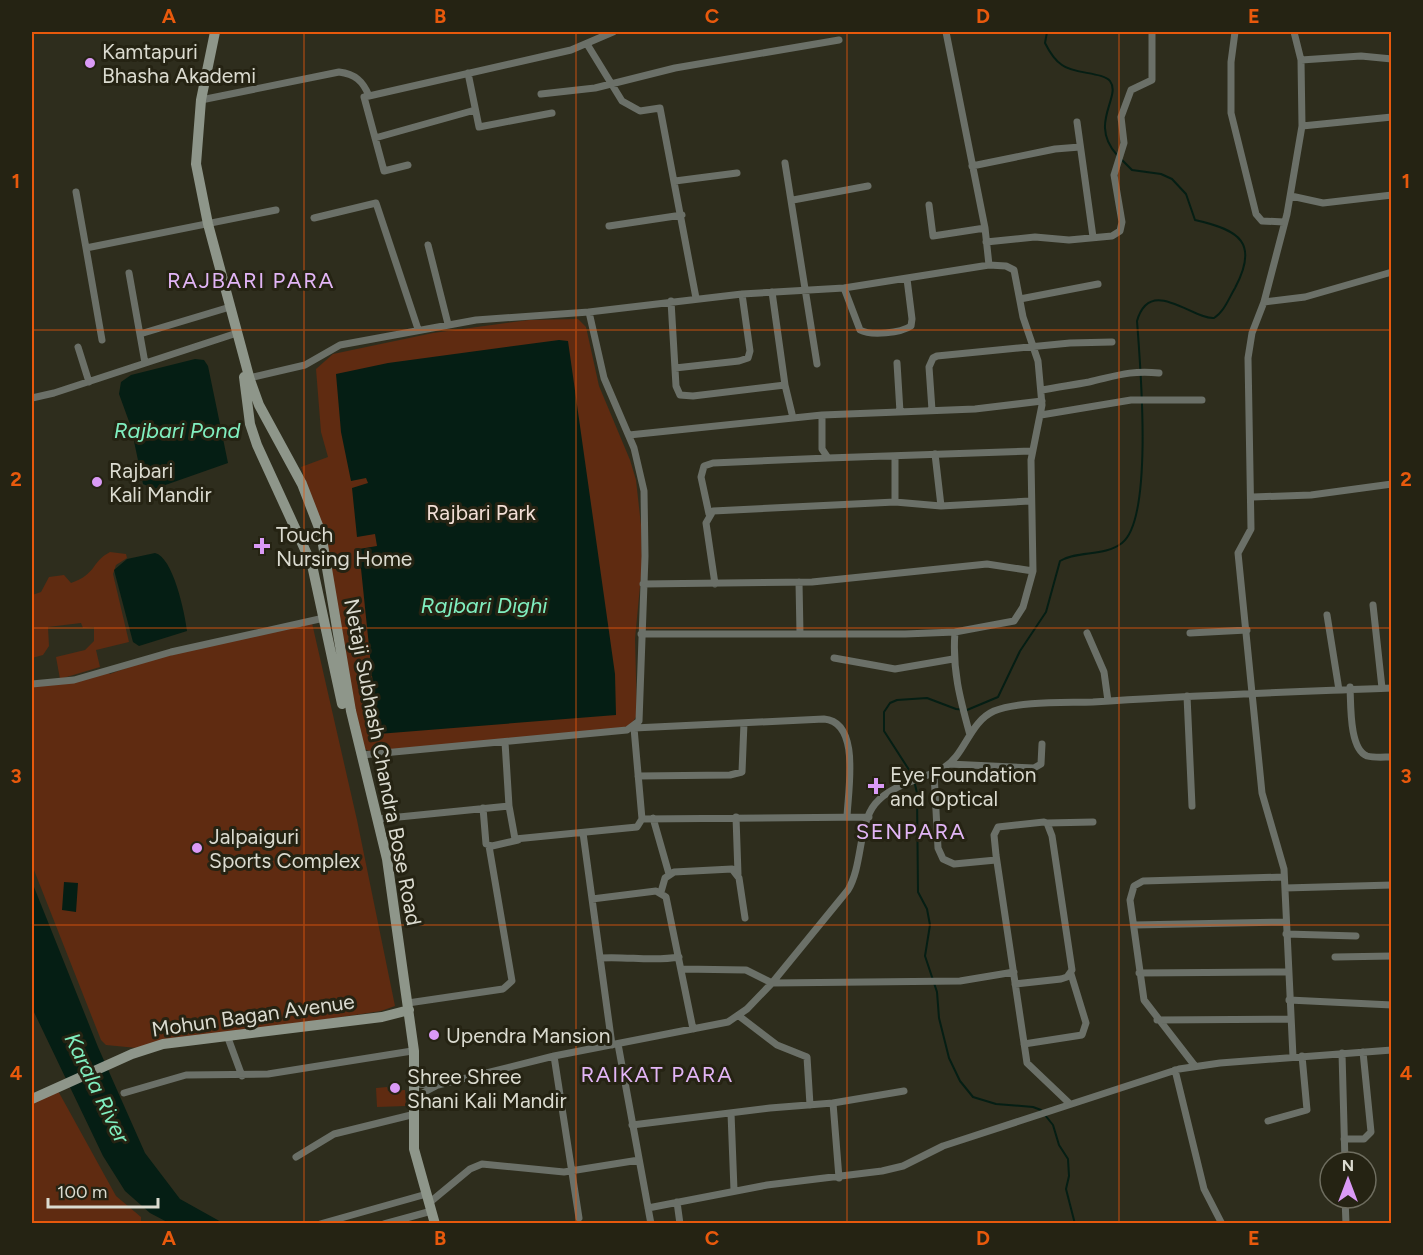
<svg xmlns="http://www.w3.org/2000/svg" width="1423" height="1255" font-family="Figtree,sans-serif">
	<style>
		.green { fill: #5f2b11 }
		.water { fill: #051e14 }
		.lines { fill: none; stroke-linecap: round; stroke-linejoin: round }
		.stream { stroke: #051e14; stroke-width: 2 }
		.street { stroke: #6b7068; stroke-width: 7 }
		.secondary { stroke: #8e968a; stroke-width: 10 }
		.grid { fill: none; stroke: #e8590c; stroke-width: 1.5; stroke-opacity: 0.55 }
		.poi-dot { fill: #da9af6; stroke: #252313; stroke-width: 2 }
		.labels { text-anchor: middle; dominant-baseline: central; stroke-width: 6; stroke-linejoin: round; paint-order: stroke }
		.poi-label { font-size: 21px; fill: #dbdbd0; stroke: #252313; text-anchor: start }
		.park-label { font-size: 21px; fill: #f2dfd6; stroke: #252313 }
		.street-label { font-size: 21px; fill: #dbdbd0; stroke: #252313 }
		.neighbourhood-label { font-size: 22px; letter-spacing: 1.5px; fill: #e2b5f6; stroke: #252313 }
		.water-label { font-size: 22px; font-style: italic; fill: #80efc0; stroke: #252313 }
		.neatline { fill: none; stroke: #e8590c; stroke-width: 2 }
		.grid-label { font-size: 20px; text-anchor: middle; font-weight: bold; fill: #e8590c }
	</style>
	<rect width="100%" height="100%" fill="#2e2d1d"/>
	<!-- green -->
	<path class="green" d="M578,319L586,327L599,386L630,460L636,480L641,525L642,565L635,639L637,715L631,725L617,730L369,751L365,749L355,712L324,533L301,467L328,457L321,432L316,369L333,354L433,333L529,320Z
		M110,552L126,554L127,558L116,565L113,574L129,642L96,650L100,667L60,679L56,657L85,650L94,641V627L83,628L81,623L48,627L49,646L43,655L32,658V595L41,592L49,577L64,575L71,583C97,574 91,562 110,552Z
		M312,623L357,820L395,1006L381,1011L137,1048L106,1045L101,1040L32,865V686L107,672L110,674L156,657Z
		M387,1087L388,1091L405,1090L406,1106L377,1107L376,1088Z
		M57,1089L116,1196L141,1217V1223H32V1100Z"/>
	<!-- water -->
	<path class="water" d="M559,340L568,341L615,674L616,715L378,734L359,549L377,546L375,534L357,537L352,488L368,483L366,478L351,481L341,432L336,374L388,363Z
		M195,359L204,360L208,366L228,463L154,489L143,484L131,427L119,394L121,382L131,375Z
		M155,553C173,557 185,613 187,631L139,646L133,642L114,570L127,559Z
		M32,882L98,1047L145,1153L180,1199L223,1223H169L150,1213L125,1191L103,1156L32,1008Z
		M64,882L78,883L76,912L62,910Z"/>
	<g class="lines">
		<!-- stream -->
		<path class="stream" d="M1047,32L1045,43C1049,51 1054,60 1062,65C1073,74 1103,72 1110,81C1122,97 1088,123 1117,155
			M1075,1224L1066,1189L1069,1176L1068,1159L1059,1145L1053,1125L1041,1110L1033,1107L996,1104L973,1097L960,1081L949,1058L939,1018L937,992L925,956L930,925L927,909L918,892L917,793L913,776L884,731V712L890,703L897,700L927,698L956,709L967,710L998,697L1020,651L1046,612L1060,561C1078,550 1104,557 1122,543C1154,518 1140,362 1137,321C1150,275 1193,320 1214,318C1224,312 1229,298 1235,288C1259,243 1240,230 1195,220L1186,194L1172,179L1161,174L1132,170L1121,159"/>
		<!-- street -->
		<path class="street" d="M946,32L985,228L989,265
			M1235,32L1231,62V113L1256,214L1262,221L1284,222
			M587,44L622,101L640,111L660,108L696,298
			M1301,60L1361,56L1392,59
			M468,73L479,127L552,113
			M541,94L595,88L675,68L839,40
			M369,96L364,97L384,171L408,165
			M201,100L339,72C355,74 363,81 369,96L571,50L613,32
			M1077,122L1093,237
			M1302,126L1392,117
			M375,138L475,110
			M785,163L817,364
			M972,166L1055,149L1080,147
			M675,181L737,173
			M76,192L86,248
			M1291,196L1323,203L1392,195
			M793,200L868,186
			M929,205L933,236L985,228
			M314,218L376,203L418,329
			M609,226L682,215
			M986,242L1035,237L1069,240L1112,236L1120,231L1122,222L1114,175L1124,143L1121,117L1131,90L1152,80V32
			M428,245L448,324
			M129,273L145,363
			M844,288L860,330C871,336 901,333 911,326L912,319L907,279
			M772,292L785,385L793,418
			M1020,299L1098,284
			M671,301L676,386L680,395L693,396L785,385
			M1264,302L1305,297L1392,272
			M140,334L230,307
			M102,340L86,248L276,210
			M78,347L89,382
			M897,363L900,412
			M675,368L739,361L748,358L750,351L742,294
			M249,378L305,365L340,345L476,320L589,312L742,294L844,288L989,265L1006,266L1014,270L1023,317L1038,361L1042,405L1031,460L1033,571L1023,607L1014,621L955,632L905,634H641
			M1042,390C1057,387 1073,385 1089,382C1116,376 1130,370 1159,373
			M32,398L54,393L237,333
			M932,410L929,367L933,358L937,356L1070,343L1112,342
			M822,415V449L828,458L1032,451
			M1041,415L1131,400H1202
			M629,435L822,415L975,409L1042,401
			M935,454L941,506
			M895,457V502
			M1253,497L1311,495L1392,484
			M709,514L701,477L704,466L713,463L828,458
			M799,582L800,634
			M643,584L812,582L987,564L1033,571
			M715,584L706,523L713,511L895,502L941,506L1030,501
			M1373,605L1382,688
			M1327,615L1339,690
			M955,632C952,669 960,699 970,735
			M1087,633L1104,672L1108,701
			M1190,633L1247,630
			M834,658L895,669L953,659
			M32,684L74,680L171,652L324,618
			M1350,687C1351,704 1349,749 1367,756C1374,758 1384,757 1392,757
			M1187,696L1192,806
			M505,742L509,806L515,839L637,827L642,819L634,728L824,719C861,722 848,790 847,817
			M362,755L627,730L639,721L645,556L644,491L634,448L604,378L589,312
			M949,764L1034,768L1041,764L1042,744
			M934,773L938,848L943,859L954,864L996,860
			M638,776L730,775L742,772L744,723
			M483,808L486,844L492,846L518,840
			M736,817L738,874
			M653,818L669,874
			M379,819L509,806
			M642,819L869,817
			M1047,823L1093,822
			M583,833L612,1045
			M1285,888L1392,885
			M661,892L665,878L674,872L732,869L739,878L745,918
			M592,899L656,891L666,897L693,1029
			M1134,925L1286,922
			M1286,934L1356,936
			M1335,957L1392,956
			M600,958C627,956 652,962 679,957
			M682,969L746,970L772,983L960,981L1014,972
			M1139,973L1288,972
			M1015,984L1061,979L1067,977L1072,970L1052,836L1047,823L1044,822L998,827L994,835L996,855L1027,1063L1069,1103
			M1289,1000L1392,1005
			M408,1003L503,989L512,981L489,846
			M739,1016L777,1045L807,1057L810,1105
			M1157,1020L1290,1019
			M228,1038L242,1076
			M618,1044L651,1224
			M1024,1044L1082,1035L1086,1023L1071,974
			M1342,1053L1345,1162
			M554,1056L579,1218
			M1293,1057L1284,869L1262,793L1238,553L1251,529L1248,358L1252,333L1264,302L1287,214L1302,126L1301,60L1294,32
			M1195,1066L1144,1000L1130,900L1134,886L1143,881L1284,877
			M1175,1070L1204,1189L1222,1224
			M415,1084L438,1085L554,1056L728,1022L747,1009L772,983L848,890C863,865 858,825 875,804C891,784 922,780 943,768C965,756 969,722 994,711C1020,701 1064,703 1093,702C1192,695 1292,692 1392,688
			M124,1093L186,1075L268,1074L412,1051
			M415,1097L436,1086
			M833,1103L904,1091
			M731,1113L734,1190
			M1268,1121L1307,1110L1302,1056
			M632,1125L770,1108L833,1103L839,1178
			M1344,1139H1364L1371,1132L1363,1052
			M296,1157L334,1134L411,1115
			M1345,1198L1346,1224
			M677,1202L680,1224
			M429,1203L470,1169L482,1164L564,1172L639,1160
			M648,1208L767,1185L882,1171L903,1166L943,1146L1179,1069L1220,1063L1392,1050
			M320,1224L423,1195
			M384,1224L428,1212"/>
		<!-- secondary -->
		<path class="secondary" d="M215,32L201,100L196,164L208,224L250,380L259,405L302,484L321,533L351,711L387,859L414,1051V1149L435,1224
			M244,377L250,424L257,445L312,565L342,704
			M32,1099L132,1054L163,1044L382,1017L409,1010"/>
	</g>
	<!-- grid -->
	<path class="grid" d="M304,32V1224M576,32V1224M847,32V1224M1119,32V1224M32,330H1392M32,628H1392M32,925H1392"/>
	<!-- markers -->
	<g class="poi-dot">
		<circle cx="90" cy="63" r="6"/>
		<circle cx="97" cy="482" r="6"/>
		<path d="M259 537h6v6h6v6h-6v6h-6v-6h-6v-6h6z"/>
		<path d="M873 777h6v6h6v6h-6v6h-6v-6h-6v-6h6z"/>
		<circle cx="197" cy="848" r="6"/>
		<circle cx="434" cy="1035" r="6"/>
		<circle cx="395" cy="1088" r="6"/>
	</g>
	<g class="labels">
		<!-- poi labels -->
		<g class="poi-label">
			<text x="102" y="51">Kamtapuri<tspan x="102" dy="24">Bhasha Akademi</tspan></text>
			<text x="109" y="470">Rajbari<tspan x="109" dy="24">Kali Mandir</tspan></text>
			<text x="276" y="534">Touch<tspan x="276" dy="24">Nursing Home</tspan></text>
			<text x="890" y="774">Eye Foundation<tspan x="890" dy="24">and Optical</tspan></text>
			<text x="209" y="836">Jalpaiguri<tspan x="209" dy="24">Sports Complex</tspan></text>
			<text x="446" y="1035">Upendra Mansion</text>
			<text x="407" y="1076">Shree Shree<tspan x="407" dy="24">Shani Kali Mandir</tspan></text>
		</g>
		<!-- park labels -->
		<g class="park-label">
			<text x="481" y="512">Rajbari Park</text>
		</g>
		<!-- street labels -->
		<g class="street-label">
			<text transform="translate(383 762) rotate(79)">Netaji Subhash Chandra Bose Road</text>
			<text transform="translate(253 1015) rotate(-8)">Mohun Bagan Avenue</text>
		</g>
		<!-- neighbourhood labels -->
		<g class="neighbourhood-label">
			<text x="251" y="280">RAJBARI PARA</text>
			<text x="911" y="831">SENPARA</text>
			<text x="657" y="1074">RAIKAT PARA</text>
		</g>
		<!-- water labels -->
		<g class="water-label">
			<text x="177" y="430">Rajbari Pond</text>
			<text x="484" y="605">Rajbari Dighi</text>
			<text transform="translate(97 1088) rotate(64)">Karala River</text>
		</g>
	</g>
	<!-- border -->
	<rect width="1423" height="1255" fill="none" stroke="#252313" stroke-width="66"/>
	<!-- north arrow -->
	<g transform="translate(1348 1180)"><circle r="28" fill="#252313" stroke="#6e6d5f" stroke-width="1.5"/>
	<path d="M0-4.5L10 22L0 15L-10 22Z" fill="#da9af6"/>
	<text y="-9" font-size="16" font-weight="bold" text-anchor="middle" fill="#dbdbd0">N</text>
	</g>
	<!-- scale -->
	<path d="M48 1198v9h110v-9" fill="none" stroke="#dbdbd0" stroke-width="3"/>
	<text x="57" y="1198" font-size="18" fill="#dbdbd0" stroke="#252313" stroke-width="4.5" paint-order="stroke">100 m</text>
	<rect x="33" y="33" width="1357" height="1189" class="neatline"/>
	<g class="grid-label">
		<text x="169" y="23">A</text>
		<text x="440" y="23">B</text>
		<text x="712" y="23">C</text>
		<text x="983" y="23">D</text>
		<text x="1254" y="23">E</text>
		<text x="16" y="188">1</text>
		<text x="1406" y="188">1</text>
		<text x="16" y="486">2</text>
		<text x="1406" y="486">2</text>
		<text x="16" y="783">3</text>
		<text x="1406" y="783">3</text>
		<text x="16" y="1080">4</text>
		<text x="1406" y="1080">4</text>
		<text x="169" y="1245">A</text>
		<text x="440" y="1245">B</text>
		<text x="712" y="1245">C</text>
		<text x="983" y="1245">D</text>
		<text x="1254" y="1245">E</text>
	</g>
</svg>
